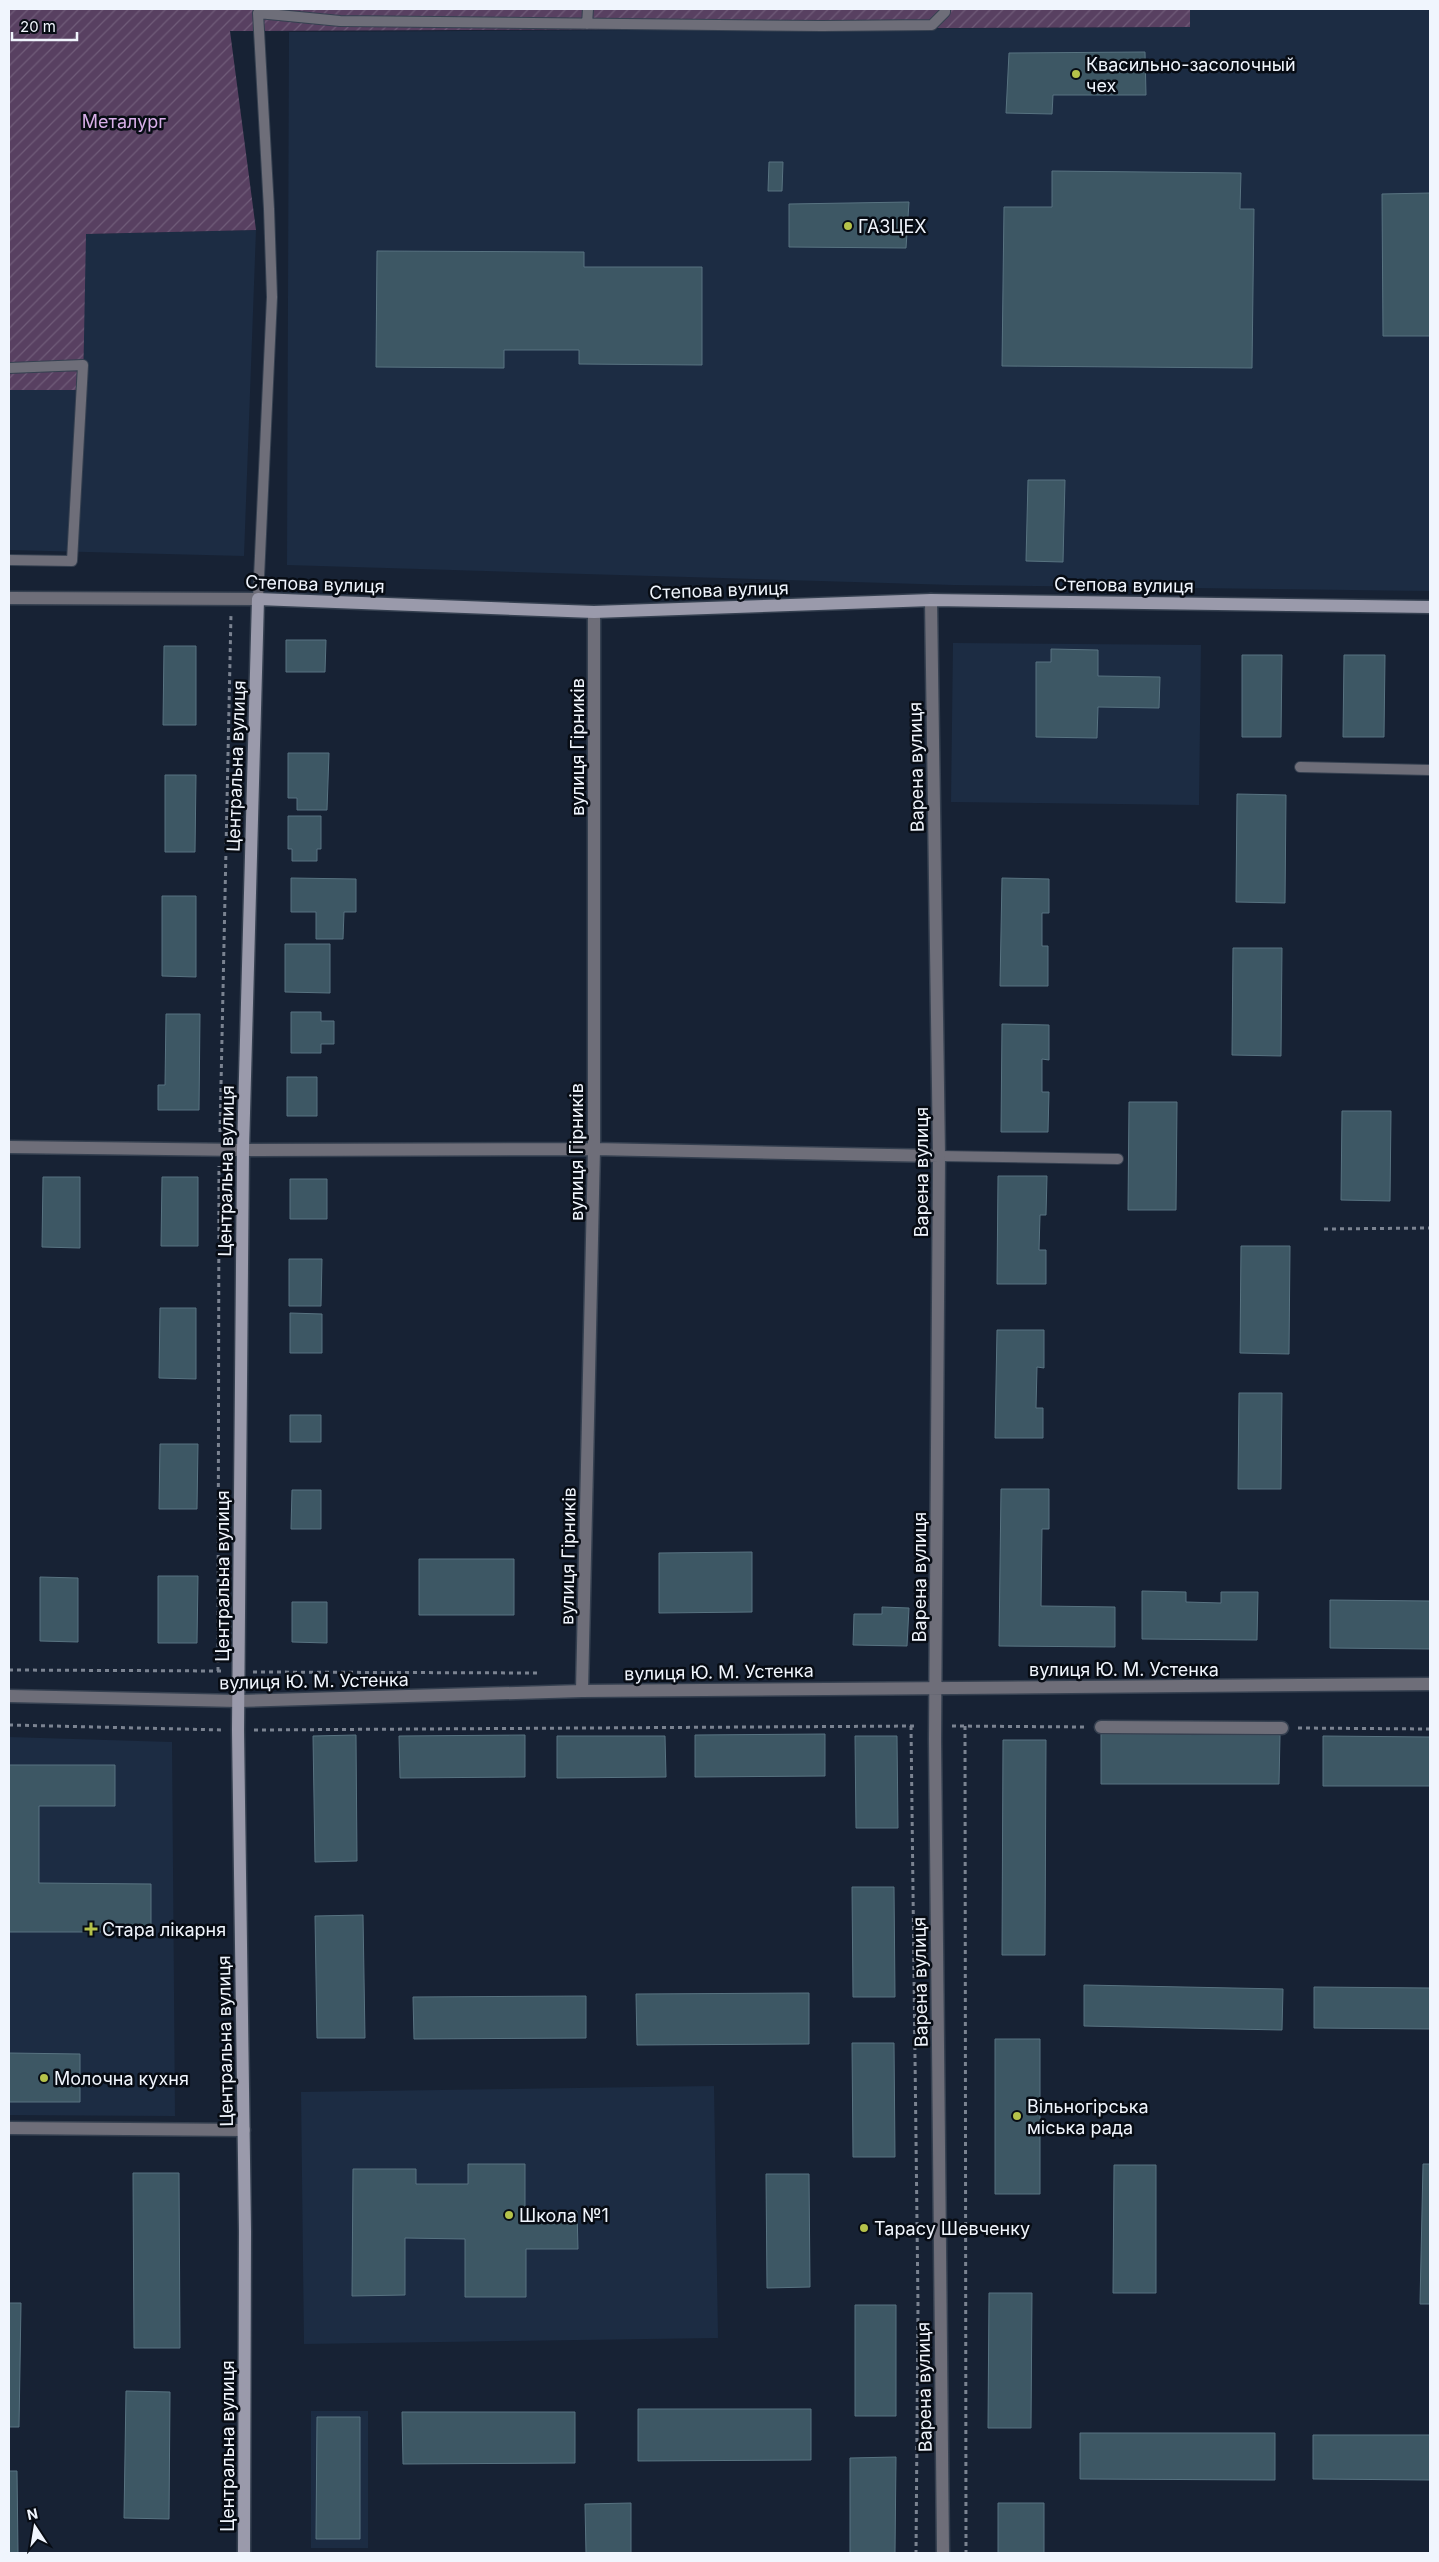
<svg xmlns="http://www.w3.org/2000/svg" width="1439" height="2562" font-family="Inter,sans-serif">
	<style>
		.built { fill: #1c2c43 }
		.garden { fill: url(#garden-furrows) }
		.building { fill: #3d5764; stroke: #587381 }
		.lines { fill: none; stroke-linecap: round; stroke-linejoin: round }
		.service-casing { stroke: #354050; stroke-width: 12 }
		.pedestrian-casing { stroke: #354050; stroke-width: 15 }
		.minor-casing { stroke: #354050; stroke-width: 15 }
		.tertiary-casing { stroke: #354050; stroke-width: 15 }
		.secondary-casing { stroke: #354050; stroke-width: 15 }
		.path { stroke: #7b8391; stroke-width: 3; stroke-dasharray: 4 4; stroke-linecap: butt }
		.service { stroke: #6e6e79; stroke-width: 10 }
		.pedestrian { stroke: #6e6e79; stroke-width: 12 }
		.minor { stroke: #6e6e79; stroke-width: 12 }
		.tertiary { stroke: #6e6e79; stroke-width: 12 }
		.secondary { stroke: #9a9aab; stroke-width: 12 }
		.poi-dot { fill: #b5c24a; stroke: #070c14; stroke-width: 2 }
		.labels { text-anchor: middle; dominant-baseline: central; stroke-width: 5; stroke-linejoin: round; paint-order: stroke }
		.poi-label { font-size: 18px; fill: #f0f5fd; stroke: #070c14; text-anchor: start }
		.park-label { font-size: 18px; fill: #d8afe9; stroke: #070c14 }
		.street-label { font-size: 18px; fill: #f0f5fd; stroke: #070c14 }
	</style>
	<defs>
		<pattern id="garden-furrows" width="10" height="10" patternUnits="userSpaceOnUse" patternTransform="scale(1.25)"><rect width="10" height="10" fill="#584061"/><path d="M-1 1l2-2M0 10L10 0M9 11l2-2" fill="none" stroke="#705c79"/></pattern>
	</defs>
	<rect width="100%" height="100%" fill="#172234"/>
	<!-- built -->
	<path class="built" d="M1190,9H1430V591L953,585L287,565L289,32L1190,27Z
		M256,230L244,556L9,550V390L83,389L85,234Z
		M953,643L1201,645L1199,805L951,802Z
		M9,1737L172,1742L175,2116L9,2115Z
		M714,2086L718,2338L304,2344L301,2092Z
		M311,2411H368V2548H311Z"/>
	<!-- garden -->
	<path class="garden" d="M9,9H1190V27L230,31L256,230L86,234L83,390H9Z"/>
	<!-- building -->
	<path class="building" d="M1145,52L1146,95H1053L1052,114L1006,113L1009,53Z
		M769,162H783L782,191H768Z
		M1052,171L1241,173L1240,209H1254L1252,368L1002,366L1004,207H1052Z
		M1430,193V336H1383L1382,194Z
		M909,202L906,248L789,247V204Z
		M377,251L584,252V267H702V365L579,364V350H504V368L376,367Z
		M1028,480H1065L1063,562L1026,561Z
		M286,640H326L325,672H286Z
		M164,646H196V725H163Z
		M1051,649L1098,650V676L1160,677L1159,708L1098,707L1097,738L1036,737V662H1051Z
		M1242,655H1282L1281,737H1242Z
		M1344,655H1385L1384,737H1343Z
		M288,753H329L327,810H297V798H288Z
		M165,775H196L195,852H165Z
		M1237,794L1286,795L1285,903L1236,902Z
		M288,816H321V849H317V861H292V849H288Z
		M291,878L356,879V912H344L343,939H316V912H291Z
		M1002,878L1049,879V913H1042V946H1048V986H1000Z
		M162,896H196V977L162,976Z
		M285,944H330V993L285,992Z
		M1233,948H1282L1281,1056L1232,1055Z
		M291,1012H321V1021H334V1044H321V1053H291Z
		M166,1014H200L199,1110H158V1085H165Z
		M1002,1024L1049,1025V1060L1042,1059V1092H1049L1048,1132H1001Z
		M287,1077H317V1116H287Z
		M1129,1102H1177L1176,1210H1128Z
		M1342,1111H1391L1390,1201L1341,1200Z
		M998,1176H1047L1046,1215H1040L1039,1250H1046V1284H997Z
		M43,1177H80V1248L42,1247Z
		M162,1177H198V1246H161Z
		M290,1179H327V1219H290Z
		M1241,1246H1290L1289,1354L1240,1353Z
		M289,1259H322L321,1306H289Z
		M160,1308H196V1379L159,1378Z
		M290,1313L322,1314V1353H290Z
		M997,1330H1044V1368L1037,1367L1036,1408H1043V1438H995Z
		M1239,1393H1282L1281,1489H1238Z
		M290,1415H321V1442H290Z
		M160,1444H198L197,1509H159Z
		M1001,1489H1049V1529H1042L1041,1606L1115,1607V1647L999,1646Z
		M292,1490H321V1529H291Z
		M752,1552V1612L659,1613V1553Z
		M419,1559H514V1615H419Z
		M158,1576H198L197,1643H158Z
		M40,1577L78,1578V1642L40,1641Z
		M1142,1591L1186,1592V1602L1221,1603V1592H1258L1257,1640L1142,1639Z
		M1330,1600L1430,1601V1649L1330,1648Z
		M292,1602H327V1643L292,1642Z
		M882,1607L909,1608L907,1646L853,1645L854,1614H882Z
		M825,1734V1776L695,1777V1735Z
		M1101,1734L1280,1735L1279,1784H1101Z
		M356,1735L357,1861L315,1862L313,1736Z
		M525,1735V1777L400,1778L399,1736Z
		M557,1736H665L666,1777L557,1778Z
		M855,1736H897L898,1828H856Z
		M1323,1736L1430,1737V1786H1323Z
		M1003,1740H1046L1045,1955H1002Z
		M9,1765H115V1806H39V1883L151,1884V1932H9Z
		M852,1887H894L895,1997H853Z
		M363,1915L365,2038H317L315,1916Z
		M1084,1985L1283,1989L1282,2030L1084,2026Z
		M1314,1987L1430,1988V2029L1314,2028Z
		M809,1993V2044L637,2045L636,1994Z
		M586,1996V2038L414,2039L413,1997Z
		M995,2039H1040V2194H995Z
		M852,2043H894L895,2157H853Z
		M9,2053L80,2054V2102H9Z
		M468,2164H525V2212L577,2211L578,2249H526V2297H465V2239L405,2238V2295L352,2296L353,2169H416V2184H468Z
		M1423,2164H1430V2304H1420Z
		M1114,2165H1156V2293H1113Z
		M133,2173H179L180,2348H134Z
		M766,2174H809L810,2287L767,2288Z
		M989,2293H1032L1031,2428H988Z
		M9,2303H21L19,2427H9Z
		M855,2305H896V2416H855Z
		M126,2391L170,2392L169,2519L124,2518Z
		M638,2409H811V2460L638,2461Z
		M402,2412H575V2463L403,2464Z
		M317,2417H360V2539H316Z
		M1080,2433H1275V2480L1080,2479Z
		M1313,2435H1430V2480L1313,2479Z
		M896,2457L895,2553H850V2458Z
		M9,2471H17L18,2553H9Z
		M631,2503V2553H586L585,2504Z
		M998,2503H1044V2553H998Z"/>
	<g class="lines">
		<defs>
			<path id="service" d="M587,24L588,9
				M9,368L83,365L72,561L9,560
				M258,599L272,297L269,209L258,13L340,21L822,26L932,25L945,12V9
				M1300,767L1430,770
				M939,1156L1118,1159"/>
			<path id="pedestrian" d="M1101,1727L1282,1728"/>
			<path id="minor" d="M931,600L939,1156L935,1740L943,2553
				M9,1147L243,1150L594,1149L939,1156
				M582,1691L594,1149V612
				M9,1696L239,1701L582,1691L1430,1684
				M9,2128L244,2130"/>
			<path id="tertiary" d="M9,598L258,599"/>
			<path id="secondary" d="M244,2553L245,2231L238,1730L243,1150L258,599L594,612L931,600L1430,607"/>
		</defs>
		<!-- service casing -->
		<use href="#service" class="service-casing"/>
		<!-- pedestrian casing -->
		<use href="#pedestrian" class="pedestrian-casing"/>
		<!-- minor casing -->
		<use href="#minor" class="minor-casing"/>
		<!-- tertiary casing -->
		<use href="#tertiary" class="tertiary-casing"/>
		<!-- secondary casing -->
		<use href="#secondary" class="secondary-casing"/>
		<!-- path -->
		<path class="path" d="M220,1132L231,614
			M1324,1229L1430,1228
			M9,1670L222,1671
			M218,1671L219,1166
			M253,1672L537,1673
			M9,1725L223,1730
			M911,1726L918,2305L916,2553
			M952,1726L1086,1727
			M965,1726L966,2553
			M1298,1728L1430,1729
			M254,1730L918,1726"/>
		<!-- service -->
		<use href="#service" class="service"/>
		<!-- pedestrian -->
		<use href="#pedestrian" class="pedestrian"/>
		<!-- minor -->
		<use href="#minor" class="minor"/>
		<!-- tertiary -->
		<use href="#tertiary" class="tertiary"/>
		<!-- secondary -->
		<use href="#secondary" class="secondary"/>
	</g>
	<!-- markers -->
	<g class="poi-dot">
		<circle cx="1076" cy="74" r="5"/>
		<circle cx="848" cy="226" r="5"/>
		<path d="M88.5 1921.5h5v5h5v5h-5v5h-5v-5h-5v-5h5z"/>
		<circle cx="44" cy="2078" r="5"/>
		<circle cx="1017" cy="2116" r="5"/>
		<circle cx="509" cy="2215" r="5"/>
		<circle cx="864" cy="2228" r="5"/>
	</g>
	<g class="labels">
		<!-- poi labels -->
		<g class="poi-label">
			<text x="1086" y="64">Квасильно-засолочный<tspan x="1086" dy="21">чех</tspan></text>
			<text x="858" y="226">ГАЗЦЕХ</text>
			<text x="102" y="1929">Стара лікарня</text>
			<text x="54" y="2078">Молочна кухня</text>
			<text x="1027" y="2106">Вільногірська<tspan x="1027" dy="21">міська рада</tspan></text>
			<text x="519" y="2215">Школа №1</text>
			<text x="874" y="2228">Тарасу Шевченку</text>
		</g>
		<!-- park labels -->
		<g class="park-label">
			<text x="124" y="121">Металург</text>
		</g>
		<!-- street labels -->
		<g class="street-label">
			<text transform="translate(315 584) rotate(2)">Степова вулиця</text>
			<text transform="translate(1124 585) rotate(1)">Степова вулиця</text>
			<text transform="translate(719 590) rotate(-2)">Степова вулиця</text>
			<text transform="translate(577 747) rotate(-90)">вулиця Гірників</text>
			<text transform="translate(236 766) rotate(-88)">Центральна вулиця</text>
			<text transform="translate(916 767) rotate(-91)">Варена вулиця</text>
			<text transform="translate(576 1152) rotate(-90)">вулиця Гірників</text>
			<text transform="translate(226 1171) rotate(-89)">Центральна вулиця</text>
			<text transform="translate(921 1172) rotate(-90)">Варена вулиця</text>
			<text transform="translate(568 1556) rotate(-89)">вулиця Гірників</text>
			<text transform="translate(222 1576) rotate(-90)">Центральна вулиця</text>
			<text transform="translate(919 1577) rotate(-90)">Варена вулиця</text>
			<text x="1124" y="1669">вулиця Ю. М. Устенка</text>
			<text transform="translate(719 1672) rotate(-1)">вулиця Ю. М. Устенка</text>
			<text transform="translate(314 1681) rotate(-1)">вулиця Ю. М. Устенка</text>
			<text transform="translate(920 1982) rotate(-91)">Варена вулиця</text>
			<text transform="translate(225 2041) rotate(-91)">Центральна вулиця</text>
			<text transform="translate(924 2387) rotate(-91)">Варена вулиця</text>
			<text transform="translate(227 2446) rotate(-90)">Центральна вулиця</text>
		</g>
	</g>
	<!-- border -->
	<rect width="1439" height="2562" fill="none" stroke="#f0f5fd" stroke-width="20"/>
	<!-- north arrow -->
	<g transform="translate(35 2527) rotate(348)" stroke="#070c14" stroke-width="4" paint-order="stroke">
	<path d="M0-4L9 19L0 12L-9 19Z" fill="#f0f5fd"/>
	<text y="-8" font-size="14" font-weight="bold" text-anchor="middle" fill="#f0f5fd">N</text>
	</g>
	<!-- scale -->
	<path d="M12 32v8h65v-8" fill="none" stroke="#f0f5fd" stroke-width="2.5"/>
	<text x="20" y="32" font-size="15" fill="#f0f5fd" stroke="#070c14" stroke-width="4" paint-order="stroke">20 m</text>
</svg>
